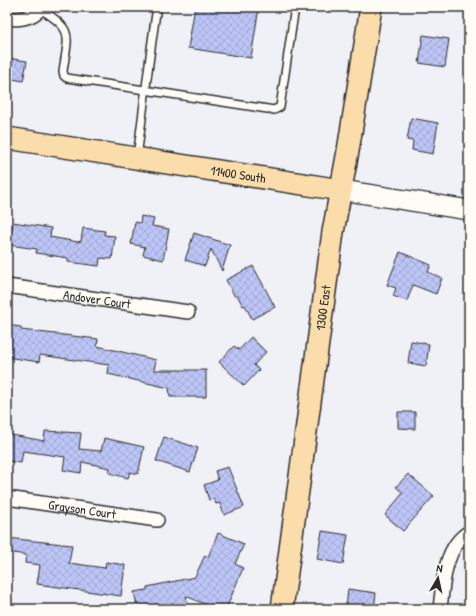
<svg xmlns="http://www.w3.org/2000/svg" width="476" height="616" font-family="'Patrick Hand',sans-serif">
	<style>
		.building { fill: url(#building-cross-hatch); stroke: #2b2b2b }
		.lines { fill: none; stroke-linecap: round; stroke-linejoin: round }
		.lane-casing { stroke: #2b2b2b; stroke-width: 10 }
		.street-casing { stroke: #2b2b2b; stroke-width: 16 }
		.secondary-casing { stroke: #2b2b2b; stroke-width: 22 }
		.primary-casing { stroke: #2b2b2b; stroke-width: 24 }
		.lane { stroke: #fdfcf7; stroke-width: 7 }
		.street { stroke: #fdfcf7; stroke-width: 13 }
		.secondary { stroke: #fdfcf7; stroke-width: 19 }
		.primary { stroke: #fbddab; stroke-width: 21 }
		.labels { text-anchor: middle; dominant-baseline: central; stroke-width: 3; stroke-linejoin: round; paint-order: stroke }
		.street-label { font-size: 13px; fill: #2b2b2b; stroke: #fdfcf7 }
	</style>
	<defs>
		<pattern id="building-cross-hatch" width="8" height="8" patternUnits="userSpaceOnUse"><rect width="8" height="8" fill="#bcc5f6"/><path d="M0 0l8 8M0 8l8-8" fill="none" stroke="#a2a9d3"/></pattern>
	</defs>
	<rect width="100%" height="100%" fill="#f0f1f7"/>
	<filter id="ink" filterUnits="userSpaceOnUse"><feTurbulence type="fractalNoise" baseFrequency=".025" numOctaves="2"/><feDisplacementMap in="SourceGraphic" scale="8" xChannelSelector="R" yChannelSelector="G"/><feConvolveMatrix kernelMatrix="1 2 1 2 8 2 1 2 1" color-interpolation-filters="sRGB"/></filter>
	<g filter="url(#ink)">
		<!-- building -->
		<path class="building" d="M195,7H259L251,58L188,48Z
			M423,35L449,39L445,67L419,63Z
			M7,58L27,61L23,81L7,78Z
			M411,118L438,123L433,154L412,150L413,141L407,140Z
			M141,216L154,219L152,226L169,229L163,260L143,255L145,247L131,244L135,222L140,223Z
			M13,222L51,228L50,237L78,242L81,241L83,228L105,231L104,235L115,236L112,259L100,258L99,266L68,262V258L36,253L37,249L9,245Z
			M194,233L230,245L222,271L211,249L205,266L185,260Z
			M400,252L431,265L428,272L442,278L436,294L413,285L407,301L393,296L396,288L387,285Z
			M253,266L275,307L252,319L245,305L243,306L237,295L235,297L226,280Z
			M7,325L21,327V330L98,339L97,346L156,360L154,370H206V397H170L169,388L108,374L109,365L40,355L39,362L7,357Z
			M251,337L266,352L254,365L259,370L244,386L219,362L234,346L239,350Z
			M411,341L429,344L426,366L408,363Z
			M398,412H415V429L398,428Z
			M45,431L81,433L79,449L101,451L104,438L144,447L138,474L130,472L128,478L109,473L110,468L82,462L81,473L63,470L65,457L23,451L21,463L7,461V434L44,441Z
			M164,437L198,448L190,472L156,461Z
			M228,467L244,507L224,515L220,503L216,504L214,499L209,500L204,485L218,480L215,471Z
			M408,474L434,496L403,531L385,515L403,493L396,487Z
			M322,531L348,535L343,564L317,559Z
			M218,533L244,544L235,564L243,568L226,609H216L186,596L189,609H138L134,592L147,590V587L195,577L205,555L208,557Z
			M7,538L72,545L69,563L105,568L106,562L125,565L121,596L37,584L40,565L25,563L26,555L7,552Z
			M348,589L376,593L374,609L346,608Z"/>
		<g class="lines">
			<defs>
				<path id="lane" d="M40,9C75,30 68,35 63,71L64,76L67,78L274,110L280,107L295,7
					M137,157C144,107 149,57 157,7"/>
				<g id="street">
					<path d="M7,18C20,20 33,18 42,7"/>
					<path id="s1" d="M7,286L188,312"/>
					<path id="s2" d="M7,498L157,520"/>
					<path d="M440,609C443,584 444,547 469,532"/>
				</g>
				<path id="secondary" d="M341,190L469,210"/>
				<g id="primary">
					<path id="s3" d="M7,138L341,190"/>
					<path id="s4" d="M282,609L333,232L348,151L371,7"/>
				</g>
			</defs>
			<!-- lane casing -->
			<use href="#lane" class="lane-casing"/>
			<!-- street casing -->
			<use href="#street" class="street-casing"/>
			<!-- secondary casing -->
			<use href="#secondary" class="secondary-casing"/>
			<!-- primary casing -->
			<use href="#primary" class="primary-casing"/>
			<!-- lane -->
			<use href="#lane" class="lane"/>
			<!-- street -->
			<use href="#street" class="street"/>
			<!-- secondary -->
			<use href="#secondary" class="secondary"/>
			<!-- primary -->
			<use href="#primary" class="primary"/>
		</g>
	</g>
	<g class="labels">
		<!-- street labels -->
		<g class="street-label">
			<text stroke="none"><textPath href="#s3" startOffset="234">11400 South</textPath></text>
			<text stroke="none"><textPath href="#s1" startOffset="91">Andover Court</textPath></text>
			<text stroke="none"><textPath href="#s4" startOffset="304">1300 East</textPath></text>
			<text stroke="none"><textPath href="#s2" startOffset="76">Grayson Court</textPath></text>
		</g>
	</g>
	<!-- margin -->
	<rect width="476" height="616" fill="none" stroke="#fdfcf7" stroke-width="24"/>
	<rect x="12" y="12" width="452" height="592" fill="none" stroke="#2b2b2b" stroke-width="1.5" filter="url(#ink)"/>
	<!-- north arrow -->
	<g transform="translate(438 578) rotate(9)" stroke="#fdfcf7" stroke-width="3" paint-order="stroke">
	<path d="M0-3L7 15L0 10L-7 15Z" fill="#2b2b2b"/>
	<text y="-6" font-size="11" font-weight="bold" text-anchor="middle" fill="#2b2b2b">N</text>
	</g>
</svg>
